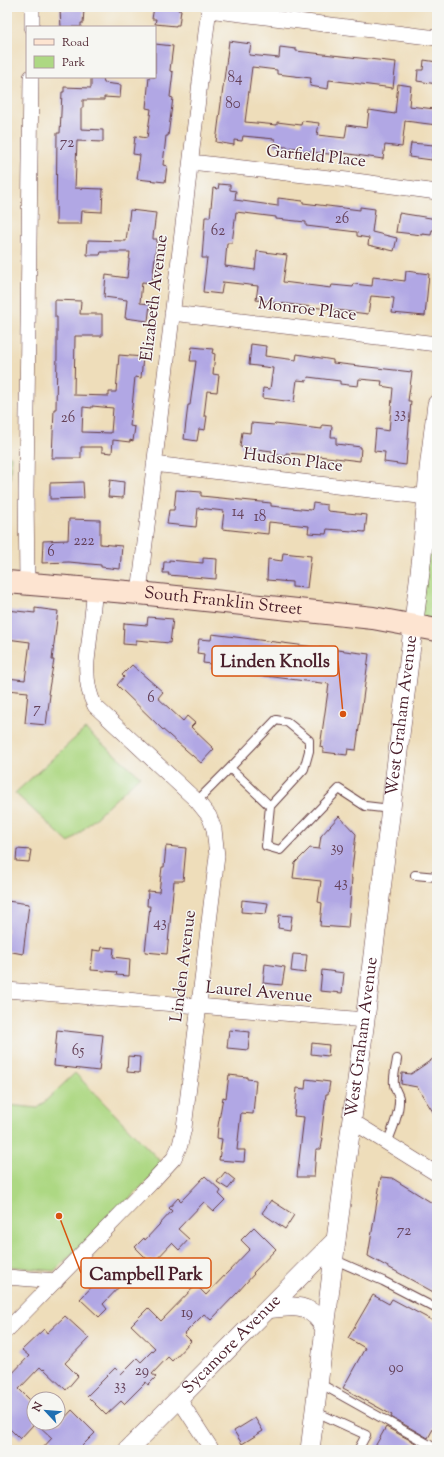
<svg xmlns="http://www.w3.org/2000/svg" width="444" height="1457" font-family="'Sorts Mill Goudy',serif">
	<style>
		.green { fill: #add883; stroke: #7c7c57 }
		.building { fill: #b1a7e4; fill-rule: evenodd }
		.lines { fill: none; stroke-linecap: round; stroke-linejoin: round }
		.service-casing { stroke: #633c40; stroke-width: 10 }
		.minor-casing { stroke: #633c40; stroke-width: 16 }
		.tertiary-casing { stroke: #633c40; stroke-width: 20 }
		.secondary-casing { stroke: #633c40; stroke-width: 24 }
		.service { stroke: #fff; stroke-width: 8 }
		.minor { stroke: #fff; stroke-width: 15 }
		.tertiary { stroke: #fff; stroke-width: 19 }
		.secondary { stroke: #fde4d1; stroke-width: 22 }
		.labels { text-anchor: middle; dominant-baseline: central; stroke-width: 3; stroke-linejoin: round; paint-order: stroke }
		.number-label { font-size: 15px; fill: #644159 }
		.street-label { font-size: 17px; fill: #4a1f2b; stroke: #f6f6f2 }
		.leader { fill: none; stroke: #d8530f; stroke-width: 1.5 }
		.callout-dot { fill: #d8530f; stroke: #f6f6f2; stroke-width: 1.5 }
		.callout { fill: #f6f6f2; stroke: #d8530f; stroke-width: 1.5 }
		.callout-label { font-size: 18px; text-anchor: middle; font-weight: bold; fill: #4a1f2b }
	</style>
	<rect width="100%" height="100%" fill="#f6f6f2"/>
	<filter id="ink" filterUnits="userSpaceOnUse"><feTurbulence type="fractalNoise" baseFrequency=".025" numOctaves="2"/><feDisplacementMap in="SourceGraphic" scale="8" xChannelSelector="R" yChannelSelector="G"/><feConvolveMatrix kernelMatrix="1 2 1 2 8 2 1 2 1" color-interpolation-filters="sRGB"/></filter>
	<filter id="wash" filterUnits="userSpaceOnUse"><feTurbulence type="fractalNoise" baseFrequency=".012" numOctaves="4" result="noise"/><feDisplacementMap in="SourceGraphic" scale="16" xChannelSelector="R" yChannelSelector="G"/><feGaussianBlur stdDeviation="0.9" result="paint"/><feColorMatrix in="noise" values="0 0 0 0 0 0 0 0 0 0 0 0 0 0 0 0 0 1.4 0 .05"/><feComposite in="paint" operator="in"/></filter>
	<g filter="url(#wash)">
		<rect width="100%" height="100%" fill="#eeddba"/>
		<!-- green -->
		<path class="green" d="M437,404V630L413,625Z
			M7,456H11L10,480H7Z
			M85,729L140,776L69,843L15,793Z
			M75,1073L164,1165L54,1271L7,1266V1105L38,1108Z"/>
		<g id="blocks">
			<!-- building -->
			<path class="building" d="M154,7H167L178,8V10H181L179,25H176V26L155,24L156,19H152Z
				M60,10H84L83,23H81V27H61Z
				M229,41L251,44L249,55L279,58L280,47L296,49V51L396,62L393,88L329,80L328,89L310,86L311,78L277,74V70L252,67L245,122L277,125V122L301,125L302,121L319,123L317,135L345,138L347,125L367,128L369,110L395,114L398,84L411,86L409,106L435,109L434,114H437V125L405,121L402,147L385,145L383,159L336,152V155L298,150V148L274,146L275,139L243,136L242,141L234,140V145L216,142Z
				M155,44L173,46L170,70V71L173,72L170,97L173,98L168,136H166L163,165L167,166L165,182L137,179L140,155L133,154L135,136L147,138L151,109L146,108L149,77H155Z
				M424,60L437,62V84L417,81L418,70H423Z
				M91,77H103L104,83L121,85L120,98L104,97V100H83V108H81V129L103,130V142L77,141L75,188L103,189L102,212L82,211L81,224H56L57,133H60L62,92H64V87L91,88Z
				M411,143L434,145L432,160L409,157Z
				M219,184L230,185V190L236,191L235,200L278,206V198L303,201V203L360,210V207L375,209L372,232L397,238L394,251L368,245L369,238L357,236V232L306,226V222L276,219V217L236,212L232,243H227L225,266L255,270L257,251L287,255L283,282L331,288L332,285L353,287L354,284L372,286L373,277L405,281L406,271L429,274L425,316L392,313L394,298L371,296L368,314L256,300L258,286L223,282L221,294L203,292L207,258H202L205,217H210L213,188L218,189Z
				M130,210L156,213L153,237V239H157L152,283L142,282L140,303L150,304L148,321L125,318L127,300L104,297L106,275L127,278L130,252H101L100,255H87L88,240L126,241Z
				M399,213L437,219V230H432L431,235L422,234V235L396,232Z
				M55,300L81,301L80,314H102V336H75L74,395L109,396V392H116L119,355L143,357L141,378L135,377L130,426L135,427L133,441L130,440V442L113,440L112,453L102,452V447H81V458H52L54,409H56L57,354V317H55ZM92,406L113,408L111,433L82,432L83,407L92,408Z
				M251,344L266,346L265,356L296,360L297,354L333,360V363L412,372L408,401H411L406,465L384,462L385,452L374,451L376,429L389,431L393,388L381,386L382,381L359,379L358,386L340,384V381L308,377L307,381L297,380L294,402L262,398L263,388L270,389L273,368L249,365Z
				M192,347L213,349L212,353L215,354L213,374L219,375L217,392L207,391L204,416H207L205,430L199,429L197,441L184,439L188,405H190L196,361H190Z
				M251,423L274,425L275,424L322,429V425L332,426L331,437H336V444L361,447L360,461L310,455L286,453V456L271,454L272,451L240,447L242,432L250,433Z
				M110,480L124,482L123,498L108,497Z
				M83,482L84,498L50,499V483Z
				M176,490L201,492V496L271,503V506L311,510L312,509L313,503L327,505V510L328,511L367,515L365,532L327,529L326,534L308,533L309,526L269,522L268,534L222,529L224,511L198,508L196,527L167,524L169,510H174Z
				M69,519L100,520V544L122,546L120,569L101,567V565L69,562L42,563L43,541L68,540Z
				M283,553L311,556L307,588L292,587V582L267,580L268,559L282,561Z
				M203,558L217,559L216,579L168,575L169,573H163L164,562H169V560L203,563Z
				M35,608L58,611L52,660H54L48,694L50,695L46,725L25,723L28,692L7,690V678L25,680L30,642L7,639V610L35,613Z
				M148,617L173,619L170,643L136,640V645L123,644L124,623L147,625Z
				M212,634L369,654L356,750L348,749L347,755L323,752V748L320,747L329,684L210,669L211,664L203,663L204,654L197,653L199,639L211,640Z
				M132,665L163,692L158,698L183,721L187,716L195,723L191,727L214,749L201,763L162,729L117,685L124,677L122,675Z
				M339,816L356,834L351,878H352L348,928L320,926L322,903L318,902L321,881L293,878L295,863L310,848L319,849L321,836Z
				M166,846L186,848L183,881H174L167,954L145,952L150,906H147L148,891L159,892L162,867H164Z
				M17,849L31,850L29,862L16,861Z
				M242,900L268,903L266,914L241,912Z
				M7,901L29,904L23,954L7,951Z
				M279,915L292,916L290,930L278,928Z
				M102,947L114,948L113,957L130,959L129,976L116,975L117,972L91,970L93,950L101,951Z
				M293,954L307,955L305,973L291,971Z
				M265,964L285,967L282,985L263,983Z
				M322,970L344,973L342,993L320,991Z
				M57,1030L103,1035L99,1071L54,1066Z
				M229,1030L250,1032L248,1050L227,1048Z
				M312,1043L329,1045L328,1056L311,1054Z
				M128,1056L140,1057L139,1073L127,1072Z
				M437,1056V1118L417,1087L401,1084L402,1073L411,1074Z
				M229,1075L247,1077V1079L256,1080L253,1114L241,1113L237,1150H245L244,1162L219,1160L222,1139L217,1138L218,1126L223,1097L226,1098Z
				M306,1079L330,1082L328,1094H326L321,1138H323L321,1149H316L314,1177H297L304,1117L294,1116L297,1088L305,1089Z
				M225,1172L235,1180L228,1189L217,1182Z
				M205,1176L221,1191L219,1194L225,1200L214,1211L204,1202L178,1229L189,1239L179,1250L172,1243L155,1261L151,1258L149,1261L135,1247L144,1238L145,1240L172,1211L169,1208L178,1198L181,1201Z
				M381,1177L392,1178L437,1206V1294L368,1256Z
				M271,1200L294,1215L285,1229L262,1213Z
				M254,1227L276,1249L253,1273L254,1274L237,1293L211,1320L204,1314L184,1334L191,1341L172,1361L168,1357L152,1374L156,1377L148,1385L146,1382L124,1404L121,1401L106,1415L87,1396L115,1368L121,1374L137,1358L141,1362L155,1348L131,1325L148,1308L161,1321L196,1285L206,1295L250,1249L241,1240Z
				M108,1270L122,1284L103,1304L107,1309L99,1317L80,1299Z
				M373,1295L389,1304L392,1299L437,1323V1422L428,1438L391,1417L392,1415L343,1388L365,1348L348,1338Z
				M65,1316L89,1338L65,1363L78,1376L66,1390L44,1369L43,1370L40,1367L19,1389L34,1404V1424L20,1439L7,1426V1379L29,1356L22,1350L44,1329L47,1333Z
				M72,1410L95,1433L78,1450H41L52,1438L36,1423H60Z
				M255,1418L263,1431L242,1444L234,1431Z
				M386,1427L423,1447L422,1450H373Z"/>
		</g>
	</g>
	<g filter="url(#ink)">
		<use href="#blocks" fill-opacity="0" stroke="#633c40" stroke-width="1"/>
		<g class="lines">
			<defs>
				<path id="service" d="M230,768L276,720L287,722L309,740V751L304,769L270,806
					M197,801L230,768L270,806L266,846L280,850L339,789L365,806L391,809
					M415,875L437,877
					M387,1143C392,1131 400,1112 399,1098C398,1093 394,1089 394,1084C393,1076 396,1067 397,1059
					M333,1259L383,1281L437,1309
					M319,1383L437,1449
					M314,1411L366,1435L358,1450"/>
				<path id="minor" d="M208,10L437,38
					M32,27V7
					M191,162L356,181L437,192
					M172,313L437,344
					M154,464L427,497
					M27,583L26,493L31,77
					M139,593L209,7
					M7,990L365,1020
					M352,1121L437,1174
					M7,1277L56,1281
					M7,1330L150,1184L174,1158L180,1145L184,1128L217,856L214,829L209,816L197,801L95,706C88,693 86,676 87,661L95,589
					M179,1399L212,1450"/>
				<g id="tertiary">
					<path d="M268,1309C283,1307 302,1303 315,1315C319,1318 322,1324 325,1328"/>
					<path id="s1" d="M128,1450L336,1240"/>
					<path id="s2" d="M310,1450L336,1240L365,1020L422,556L429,469L437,404"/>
				</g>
				<g id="secondary">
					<path id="s3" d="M7,582L139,593L373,618L437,630"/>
				</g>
			</defs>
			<!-- service casing -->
			<use href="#service" class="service-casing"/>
			<!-- minor casing -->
			<use href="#minor" class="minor-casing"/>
			<!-- tertiary casing -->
			<use href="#tertiary" class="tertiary-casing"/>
			<!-- secondary casing -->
			<use href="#secondary" class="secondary-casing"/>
			<!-- service -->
			<use href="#service" class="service"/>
			<!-- minor -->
			<use href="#minor" class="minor"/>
			<!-- tertiary -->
			<use href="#tertiary" class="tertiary"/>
			<!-- secondary -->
			<use href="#secondary" class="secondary"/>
		</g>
	</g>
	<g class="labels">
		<!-- number labels -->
		<g class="number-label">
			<text x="235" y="78">84</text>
			<text x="233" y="104">80</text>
			<text x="67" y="143">72</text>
			<text x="342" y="219">26</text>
			<text x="218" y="231">62</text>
			<text x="400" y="414">33</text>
			<text x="68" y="418">26</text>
			<text x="238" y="512">14</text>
			<text x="260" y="517">18</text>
			<text x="84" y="541">222</text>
			<text x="51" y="552">6</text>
			<text x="151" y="698">6</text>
			<text x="37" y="709">7</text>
			<text x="337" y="848">39</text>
			<text x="341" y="883">43</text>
			<text x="160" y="923">43</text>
			<text x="78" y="1051">65</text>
			<text x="404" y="1231">72</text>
			<text x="187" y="1313">19</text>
			<text x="396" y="1368">90</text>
			<text x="142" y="1371">29</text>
			<text x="120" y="1386">33</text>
		</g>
		<!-- street labels -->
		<g class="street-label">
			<text transform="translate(316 157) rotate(6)">Garfield Place</text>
			<text transform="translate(155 298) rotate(-83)">Elizabeth Avenue</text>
			<text transform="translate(307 310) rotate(7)">Monroe Place</text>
			<text transform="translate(293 461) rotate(7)">Hudson Place</text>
			<text stroke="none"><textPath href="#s3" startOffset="217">South Franklin Street</textPath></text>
			<text stroke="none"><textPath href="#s2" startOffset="740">West Graham Avenue</textPath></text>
			<text transform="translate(184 966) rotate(-83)">Linden Avenue</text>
			<text transform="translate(259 993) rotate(5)">Laurel Avenue</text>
			<text stroke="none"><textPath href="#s2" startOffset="416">West Graham Avenue</textPath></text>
			<text stroke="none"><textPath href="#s1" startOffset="148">Sycamore Avenue</textPath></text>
		</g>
	</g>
	<!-- callouts -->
	<path class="leader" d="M343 714L338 661M59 1216L81 1273"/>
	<g class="callout-dot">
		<circle cx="343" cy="714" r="4"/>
		<circle cx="59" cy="1216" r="4"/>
	</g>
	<g class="callout">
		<rect x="212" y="646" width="126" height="30" rx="4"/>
		<rect x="81" y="1258" width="130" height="30" rx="4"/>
	</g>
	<g class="callout-label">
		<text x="275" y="667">Linden Knolls</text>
		<text x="146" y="1280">Campbell Park</text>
	</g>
	<!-- margin -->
	<rect width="444" height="1457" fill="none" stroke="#f6f6f2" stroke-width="24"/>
	<!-- legend -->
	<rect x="26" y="26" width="130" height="52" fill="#f6f6f2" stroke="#b1a0a2"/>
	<rect x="34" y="39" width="20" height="6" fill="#fde4d1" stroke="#b1a0a2"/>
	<text x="62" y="46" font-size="12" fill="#4a1f2b">Road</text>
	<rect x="34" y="56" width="20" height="12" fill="#add883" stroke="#b1a0a2"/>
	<text x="62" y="66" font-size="12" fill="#4a1f2b">Park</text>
	<!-- north arrow -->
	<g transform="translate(46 1411) rotate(296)"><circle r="19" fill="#f6f6f2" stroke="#b1a0a2"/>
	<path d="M0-3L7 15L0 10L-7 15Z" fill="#1f6fb2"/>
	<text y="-6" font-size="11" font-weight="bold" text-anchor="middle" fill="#4a1f2b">N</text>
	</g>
</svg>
